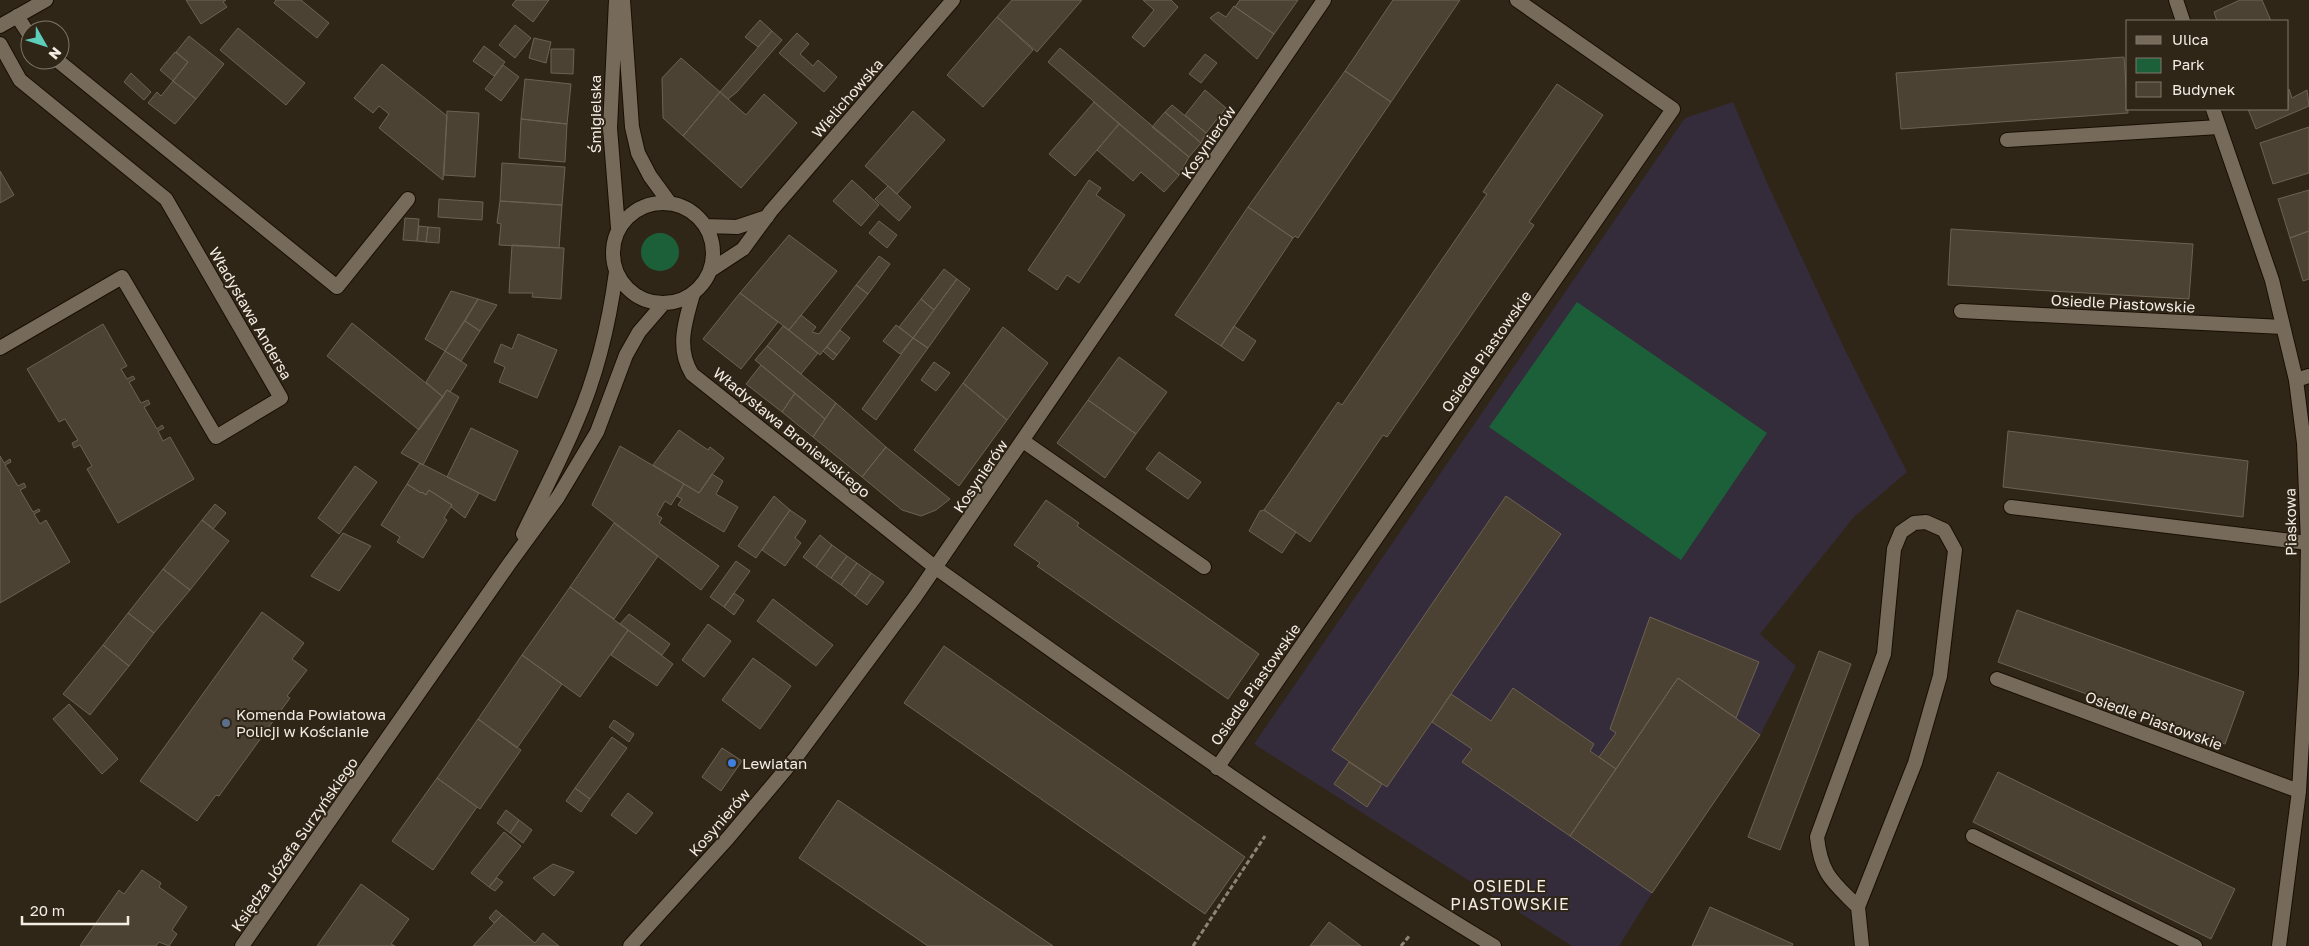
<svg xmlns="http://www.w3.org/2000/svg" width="2309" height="946" font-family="'Golos Text',sans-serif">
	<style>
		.education { fill: #342b3b }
		.green { fill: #1c603a }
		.building { fill: #4c4233; stroke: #6d6252 }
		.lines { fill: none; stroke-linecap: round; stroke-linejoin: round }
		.service-casing { stroke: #180f03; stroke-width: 16 }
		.minor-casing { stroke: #180f03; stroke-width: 16 }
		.tertiary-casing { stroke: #180f03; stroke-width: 16 }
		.path { stroke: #8d8478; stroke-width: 3; stroke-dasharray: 5 2.5; stroke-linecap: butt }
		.service { stroke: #766a5b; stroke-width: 14 }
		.minor { stroke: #766a5b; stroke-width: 14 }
		.tertiary { stroke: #766a5b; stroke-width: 14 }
		.service-dot { fill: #5c6f8a; stroke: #302618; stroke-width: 2 }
		.shop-dot { fill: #3f7fe0; stroke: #302618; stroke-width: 2 }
		.labels { text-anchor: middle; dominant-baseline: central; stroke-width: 4; stroke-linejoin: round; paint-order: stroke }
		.street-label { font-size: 15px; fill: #f4ede4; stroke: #302618 }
		.poi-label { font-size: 15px; fill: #f4ede4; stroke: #302618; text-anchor: start }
		.neighbourhood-label { font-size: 16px; letter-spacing: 1px; fill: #f4ede4; stroke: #302618 }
	</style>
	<rect width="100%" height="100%" fill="#302618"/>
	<!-- education -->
	<path class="education" d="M1733,102L1768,185L1844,348L1907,472L1854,517L1760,634L1796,666L1760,735L1652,893L1619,946H1572L1254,744L1685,118Z"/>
	<!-- green -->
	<path class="green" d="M641 252a19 19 0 1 1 38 0a19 19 0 1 1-38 0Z
		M1577,302L1767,433L1681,560L1489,427Z"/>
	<!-- building -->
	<path class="building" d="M186,0H226L223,2L227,7L201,24Z
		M276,0H301L329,23L317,38L274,3Z
		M516,0H549L533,22L512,5Z
		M1012,0H1082L1037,52L997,17Z
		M1143,0H1171L1178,7L1144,47L1132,37L1154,10Z
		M1240,0H1298L1274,34L1235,7Z
		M1393,0H1460L1391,102L1345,71Z
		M2240,0H2262L2271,21H2217L2214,12Z
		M1234,6L1274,34L1257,59L1210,18L1218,12L1226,17Z
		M997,17L1033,50L983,107L947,75Z
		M760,20L772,31L758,47L745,37Z
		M515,25L531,38L515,58L499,45Z
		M238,28L305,83L286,105L220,50Z
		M772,31L782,40L737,92L728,99L720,92Z
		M797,33L809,44L800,54L813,66L818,60L837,77L824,92L779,53Z
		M189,36L224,64L196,99L173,81L188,62L176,52Z
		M534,38L551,42L546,63L529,58Z
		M484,46L505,62L494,76L473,61Z
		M1060,48L1189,157L1179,175L1048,62Z
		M551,49H574L573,74L551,73Z
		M175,52L188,62L173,81L160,70Z
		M1205,54L1217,63L1201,83L1189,74Z
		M2124,57L2128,113L1901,129L1896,73Z
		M681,58L720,92L683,136L663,118L662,78Z
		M382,64L447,116L443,180L379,128L389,114L379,106L373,113L354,98Z
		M503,65L519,77L501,101L485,89Z
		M1345,71L1391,102L1298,238L1295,236L1293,238L1248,207Z
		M131,73L151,92L144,100L124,82Z
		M525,79L571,84L567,124L521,119Z
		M173,81L196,99L175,124L148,103L157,92L161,96Z
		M1557,84L1603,115L1529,222L1534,225L1387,437L1383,435L1310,542L1264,510L1338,402L1342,405L1487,194L1483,192Z
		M2289,89L2292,98L2307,90L2309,106L2256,129L2248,109H2288Z
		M1205,90L1226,108L1206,133L1185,115Z
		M720,92L746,115L764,94L797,123L741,188L683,136Z
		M1094,102L1119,124L1075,176L1049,154Z
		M1172,105L1206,133L1201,143L1165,112Z
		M447,111L479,113L475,177L444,175Z
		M913,111L945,140L897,194L865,166Z
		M1165,112L1201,143L1189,157L1152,127Z
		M521,119L567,124L565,162L519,158Z
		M1119,124L1179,175L1164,192L1141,172L1133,181L1097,150Z
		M2309,127V173L2273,184L2260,143Z
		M502,163L565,167L562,205L500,201Z
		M0,171L14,195L0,203Z
		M852,180L879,205L861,226L833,201Z
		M1089,180L1101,188L1096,195L1125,215L1079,283L1067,275L1057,290L1028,270Z
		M888,186L911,207L899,221L875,199Z
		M2309,190V231L2290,238L2278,199Z
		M439,199L483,202L482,220L438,217Z
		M500,201L562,205L559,248L499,245L501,224L497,223Z
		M1248,207L1293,238L1221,346L1175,315Z
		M405,218L419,219L417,241L403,240Z
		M879,221L897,235L887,248L869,233Z
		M419,226L428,227L426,242L417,241Z
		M428,227L440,228L439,243L426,242Z
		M1951,229L2193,244L2189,299L1948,285Z
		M2309,231V279L2303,281L2290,238Z
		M789,235L837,271L789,330L740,293Z
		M512,245L564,248L561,299L532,297L533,293H509Z
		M879,256L890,264L868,294L856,285Z
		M944,269L957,279L934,310L921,299Z
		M957,279L970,289L928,348L913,338Z
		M856,285L868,294L820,355L789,330L801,315L816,327L812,332L819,334Z
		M451,291L478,299L445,351L425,339Z
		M740,293L778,322L741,369L703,339Z
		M478,299L497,305L480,331L465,321Z
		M921,299L934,310L913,338L899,327Z
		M465,321L480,331L461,361L445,351Z
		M352,323L443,397L419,430L327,356Z
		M103,324L127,366L121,369L127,379L133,376L135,379L129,382L141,403L148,400L150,404L144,407L157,429L162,425L164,428L158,431L163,441L170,437L194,479L118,523L87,469L92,466L80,445L74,448L72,443L78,440L65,419L59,422L27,369Z
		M896,325L913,338L900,354L883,341Z
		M783,326L818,353L801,374L767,346Z
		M1234,326L1256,341L1243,361L1221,346Z
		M1003,327L1048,363L1007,420L963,383Z
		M840,330L850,338L837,355L827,347Z
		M518,334L557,350L537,398L499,382L505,367L494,362L501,344L512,349Z
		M913,338L928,348L876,420L862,409Z
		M767,346L836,403L825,419L755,360Z
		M827,347L837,355L833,360L823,351Z
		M445,351L467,365L450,392L447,390L443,397L426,382Z
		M1119,357L1167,392L1136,434L1088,400Z
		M934,362L950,373L936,391L921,380Z
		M761,365L795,393L782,412L746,384Z
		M963,383L1007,420L959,486L914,450Z
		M447,390L459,397L423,465L401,453Z
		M795,393L825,419L813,437L782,412Z
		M1088,400L1136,434L1105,478L1057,443Z
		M836,403L886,447L862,477L813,437Z
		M471,428L518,451L495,501L447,477Z
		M679,430L708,450L710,447L724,458L699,493L653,465Z
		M2008,431L2248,461L2243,517L2003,487Z
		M620,446L684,484L671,505L665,501L657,515L662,518L659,523L719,566L701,590L592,505Z
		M886,447L950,499L936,510L921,516L902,510L862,477Z
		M1159,452L1201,482L1188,499L1146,469Z
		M0,456L4,463L10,459L11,462L5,465L18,486L24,483L26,487L20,490L33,512L39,509L40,511L34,514L40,524L46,520L70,562L0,603Z
		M420,463L479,493L465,518L451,507L452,505L429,490L426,495L422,492L421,493L407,484Z
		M355,466L377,482L339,534L318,518Z
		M712,474L723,481L716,494L738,507L724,532L678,505L682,499L677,496L684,484L699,493Z
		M407,484L421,493L422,492L426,495L429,490L452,505L444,518L447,520L423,558L397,542L400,537L381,525Z
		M774,496L790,510L756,558L738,546Z
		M1506,496L1561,534L1387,787L1332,750Z
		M1046,500L1079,523L1077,526L1259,654L1228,699L1037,566L1040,563L1014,545Z
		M215,504L226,513L213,529L202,520Z
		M790,510L806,521L795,538L801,543L785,566L762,550Z
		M1264,510L1296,532L1282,553L1249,531L1260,511Z
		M202,520L229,541L190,590L163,569Z
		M614,523L658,556L614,619L570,587Z
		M343,533L371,546L339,591L311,576Z
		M820,535L832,545L816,567L803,557Z
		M832,545L847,556L831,578L816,567Z
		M847,556L857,563L841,585L831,578Z
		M736,561L750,571L724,607L710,597Z
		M857,563L871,573L855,596L841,585Z
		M163,569L190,590L154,633L128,613Z
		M871,573L884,582L867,605L855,596Z
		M570,587L628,630L580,697L522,655Z
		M734,593L744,600L734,615L724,607Z
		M773,599L833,645L816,666L757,621Z
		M2017,610L2244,692L2225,744L1998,662Z
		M262,612L304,643L292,659L307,670L287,696L290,698L219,796L216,795L197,821L140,781Z
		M128,613L154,633L129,666L103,645Z
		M629,614L670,644L662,655L620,624Z
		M1650,617L1759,662L1736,718L1678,678L1616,769L1599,757L1616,733L1610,729Z
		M708,624L731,641L704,677L682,660Z
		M628,630L673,664L657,686L611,655Z
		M103,645L129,666L90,715L63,694Z
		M944,646L1245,857L1205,914L904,703Z
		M1819,651L1851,664L1780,850L1748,837Z
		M522,655L562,684L517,748L478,719Z
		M753,658L791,686L760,729L722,700Z
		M1678,678L1760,735L1652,893L1570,836Z
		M1513,688L1594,744L1590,751L1616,769L1570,836L1462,762L1472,749L1432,722L1451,694L1491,721Z
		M69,704L118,759L102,774L53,719Z
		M478,719L521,750L480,809L437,778Z
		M614,720L634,734L629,742L609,727Z
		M612,737L627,748L590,799L575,788Z
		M722,748L742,761L721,791L702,777Z
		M1349,762L1382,784L1367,807L1334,784Z
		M1998,772L2235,889L2211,939L1973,822Z
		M437,778L477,807L433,870L392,841Z
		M575,788L590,799L581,812L566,801Z
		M628,793L653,813L636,834L611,815Z
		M838,800L1053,946H928L799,858Z
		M506,810L519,820L510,833L497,823Z
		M519,820L532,830L523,843L510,833Z
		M504,832L521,846L489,887L471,873Z
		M553,864L574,872L554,896L533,878Z
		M142,870L161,883L159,887L187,907L172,930L177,934L169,946L159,942L156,946H80L119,890L124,894Z
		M497,878L503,882L495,891L489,887Z
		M361,884L409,919L391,944L395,946H317Z
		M1710,907L1793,944L1792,946H1692Z
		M496,910L502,915L494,923L489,918Z
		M502,915L535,943L543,933L559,946H473Z
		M1329,922L1361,946H1310Z"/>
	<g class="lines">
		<defs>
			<path id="service" d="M17,16L30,36
				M57,60L337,287L408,199
				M2007,140L2219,127
				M1961,311L2283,327
				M1023,441L1204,567
				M2011,507L2308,543
				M1997,679L2299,791
				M1217,768L1673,109L1517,0
				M1973,836L2195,946
				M1858,907C1833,882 1821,875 1817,837L1884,654L1894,549L1901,532L1914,523L1926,522L1944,530L1955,550L1940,676L1915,763L1858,907L1862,946"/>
			<path id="minor" d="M0,26L46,0
				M0,44L20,80L166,199L281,398L216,437L122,277L0,348
				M693,294C685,322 676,348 692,374L936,568L981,600C1149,720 1317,840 1494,946
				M2296,380L2309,376
				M630,946L728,838L797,756L915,597L1324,0"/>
			<path id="tertiary" d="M616,0L610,128L618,228
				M623,0L632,127L638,153L650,176L669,202
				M2176,0L2183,21
				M2213,109L2272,280L2296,380L2304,443L2308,543L2306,675L2299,791L2279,946
				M613 253a50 50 0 1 1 100 0a50 50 0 1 1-100 0Z
				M706,226L737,227L767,217
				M711,270L743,249L771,211L953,0
				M523,534C541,497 560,461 576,423C597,375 609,324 616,272
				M242,946L509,564L558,497L597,432L626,355L639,332L664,303"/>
		</defs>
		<!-- service casing -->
		<use href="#service" class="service-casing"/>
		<!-- minor casing -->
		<use href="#minor" class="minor-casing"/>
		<!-- tertiary casing -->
		<use href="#tertiary" class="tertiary-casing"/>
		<!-- path -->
		<path class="path" d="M1193,946L1265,836
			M1401,946L1410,935"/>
		<!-- service -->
		<use href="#service" class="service"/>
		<!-- minor -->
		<use href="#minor" class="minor"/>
		<!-- tertiary -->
		<use href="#tertiary" class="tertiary"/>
	</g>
	<!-- markers -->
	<circle class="service-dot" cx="226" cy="723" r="5"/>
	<circle class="shop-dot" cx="732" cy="763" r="5"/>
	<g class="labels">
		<!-- street labels -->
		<g class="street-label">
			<text transform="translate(847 98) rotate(-49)">Wielichowska</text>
			<text transform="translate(595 114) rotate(-90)">Śmigielska</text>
			<text transform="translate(1208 142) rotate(-56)">Kosynierów</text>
			<text transform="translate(2123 303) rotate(3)">Osiedle Piastowskie</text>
			<text transform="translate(251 313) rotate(60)">Władysława Andersa</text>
			<text transform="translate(1486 351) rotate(-55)">Osiedle Piastowskie</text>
			<text transform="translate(792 432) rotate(39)">Władysława Broniewskiego</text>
			<text transform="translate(980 476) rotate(-56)">Kosynierów</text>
			<text transform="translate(2290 522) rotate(-91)">Piaskowa</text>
			<text transform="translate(1255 684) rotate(-55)">Osiedle Piastowskie</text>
			<text transform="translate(2154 720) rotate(20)">Osiedle Piastowskie</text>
			<text transform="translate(719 822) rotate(-49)">Kosynierów</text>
			<text transform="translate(294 844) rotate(-55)">Księdza Józefa Surzyńskiego</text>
		</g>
		<!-- poi labels -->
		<g class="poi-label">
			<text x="236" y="714">Komenda Powiatowa<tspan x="236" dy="17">Policji w Kościanie</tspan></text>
			<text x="742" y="763">Lewiatan</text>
		</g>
		<!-- neighbourhood labels -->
		<g class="neighbourhood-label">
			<text x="1510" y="886">OSIEDLE<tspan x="1510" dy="18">PIASTOWSKIE</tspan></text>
		</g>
	</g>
	<!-- legend -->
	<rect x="2126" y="20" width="162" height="90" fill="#302618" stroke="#7e766a"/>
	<rect x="2136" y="36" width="25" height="8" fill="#766a5b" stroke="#7e766a"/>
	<text x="2172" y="45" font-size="15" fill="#f4ede4">Ulica</text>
	<rect x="2136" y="58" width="25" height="15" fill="#1c603a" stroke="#7e766a"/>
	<text x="2172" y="70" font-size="15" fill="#f4ede4">Park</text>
	<rect x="2136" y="82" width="25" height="15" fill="#4c4233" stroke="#7e766a"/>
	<text x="2172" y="95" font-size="15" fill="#f4ede4">Budynek</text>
	<!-- north arrow -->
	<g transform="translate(45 45) rotate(129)"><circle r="24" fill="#302618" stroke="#7e766a"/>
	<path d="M0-4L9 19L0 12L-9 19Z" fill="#5dceb9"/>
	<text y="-8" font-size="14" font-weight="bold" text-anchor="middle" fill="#f4ede4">N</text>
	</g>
	<!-- scale -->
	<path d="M22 916v8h106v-8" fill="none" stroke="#f4ede4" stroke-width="2.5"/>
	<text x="30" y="916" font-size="15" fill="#f4ede4" stroke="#302618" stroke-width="4" paint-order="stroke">20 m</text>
</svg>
